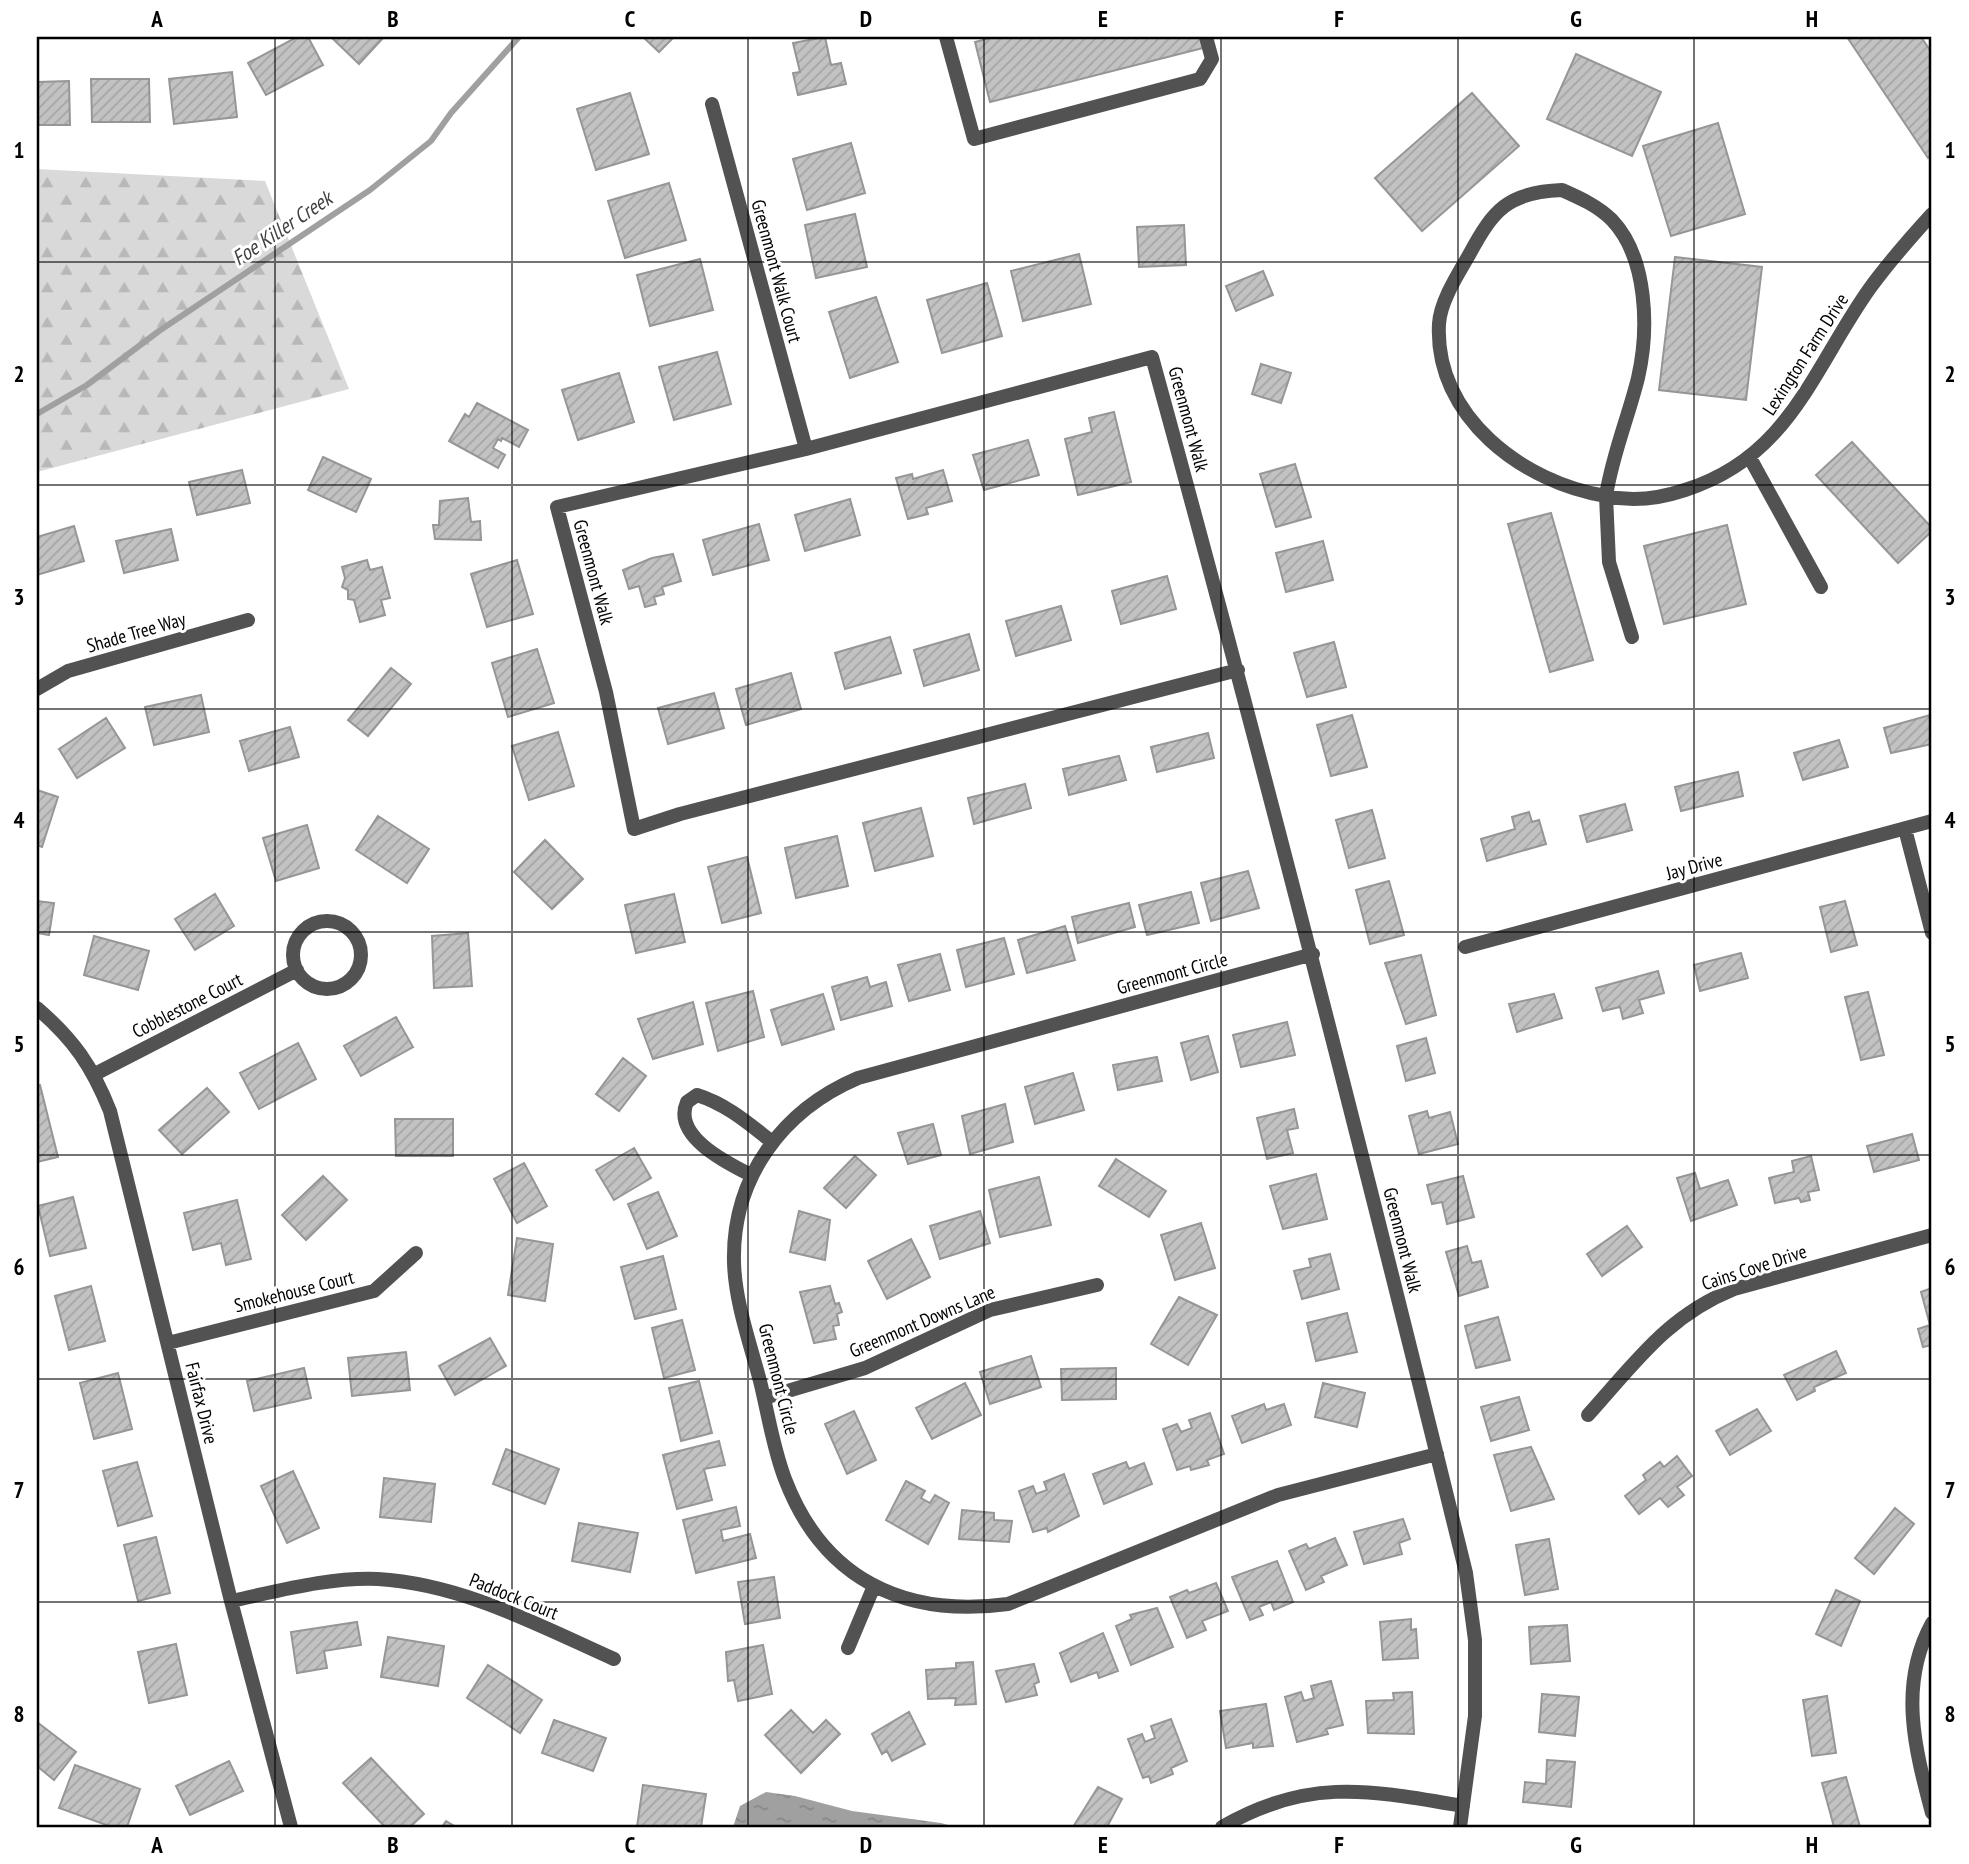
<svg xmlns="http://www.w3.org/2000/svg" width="1969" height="1864" font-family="'PT Sans Narrow',sans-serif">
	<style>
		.forest { fill: url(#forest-firs) }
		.water { fill: url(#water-ripples) }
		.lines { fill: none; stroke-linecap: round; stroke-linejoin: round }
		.stream { stroke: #a0a0a0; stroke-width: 6 }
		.building { fill: url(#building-hatch); stroke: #969696; stroke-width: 2 }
		.street { stroke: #525252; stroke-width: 14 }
		.grid { fill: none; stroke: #000; stroke-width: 2; stroke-opacity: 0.55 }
		.labels { text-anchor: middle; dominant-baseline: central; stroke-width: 6; stroke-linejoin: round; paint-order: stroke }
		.street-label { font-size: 19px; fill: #000; stroke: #fff }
		.water-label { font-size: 21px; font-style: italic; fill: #414141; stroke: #fff }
		.neatline { fill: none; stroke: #000; stroke-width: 2.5 }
		.grid-label { font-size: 23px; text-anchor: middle; font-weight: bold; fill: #000 }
	</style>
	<defs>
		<pattern id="forest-firs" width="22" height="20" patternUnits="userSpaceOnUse" patternTransform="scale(1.75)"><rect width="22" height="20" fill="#d9d9d9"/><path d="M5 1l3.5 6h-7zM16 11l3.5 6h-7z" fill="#b8b8b8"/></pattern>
		<pattern id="water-ripples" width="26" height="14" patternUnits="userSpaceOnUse" patternTransform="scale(1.75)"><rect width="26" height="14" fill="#a0a0a0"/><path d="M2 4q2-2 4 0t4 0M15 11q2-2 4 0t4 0" fill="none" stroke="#888"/></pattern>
		<pattern id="building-hatch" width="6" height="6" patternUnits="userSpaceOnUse" patternTransform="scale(1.75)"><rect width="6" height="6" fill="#c2c2c2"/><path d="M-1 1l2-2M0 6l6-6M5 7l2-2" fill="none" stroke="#a5a5a5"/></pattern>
	</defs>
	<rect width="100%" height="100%" fill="#fff"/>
	<!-- forest -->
	<path class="forest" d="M37,169L265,181L349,389L37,472Z"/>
	<!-- water -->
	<path class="water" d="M766,1792L795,1796L852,1811L941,1823L955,1827H733L740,1806Z"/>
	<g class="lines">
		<!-- stream -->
		<path class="stream" d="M37,414L87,385L159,331L370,190L431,141L451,113L519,37"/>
	</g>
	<!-- building -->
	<path class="building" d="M297,37H308L323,65L266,95L248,63Z
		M331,37H384L359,64Z
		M643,37H674L659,52Z
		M825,37L831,65L841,63L846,84L798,95L793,73L800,72L793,43Z
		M994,37H1200L1203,48L990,102L975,42Z
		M1847,37H1921L1932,53V154L1928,158Z
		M1576,54L1661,92L1632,156L1547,119Z
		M232,72L237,117L174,124L169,79Z
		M91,79H149L150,122H92Z
		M69,81L70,125H37V82Z
		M630,93L649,154L596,170L577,109Z
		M1472,93L1519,146L1422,231L1375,178Z
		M1718,123L1745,214L1671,236L1643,146Z
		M851,143L865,193L807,210L793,159Z
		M669,183L686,240L625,258L608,201Z
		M855,214L867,267L816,278L805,225Z
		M1184,225L1186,265L1139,267L1137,227Z
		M1079,254L1091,304L1023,321L1011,271Z
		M1675,257L1762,267L1746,400L1659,390Z
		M700,259L713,310L650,326L637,275Z
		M1263,271L1273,295L1236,311L1226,286Z
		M987,283L1002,336L942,353L927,300Z
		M876,297L898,362L850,378L829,312Z
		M717,352L731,404L674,420L659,367Z
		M1261,364L1291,373L1281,403L1252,394Z
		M619,373L634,422L578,440L562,390Z
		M477,403L528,430L519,447L502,438L501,441L498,439L493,448L505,455L498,468L449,441L465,414L469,417Z
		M1114,412L1131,482L1078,495L1065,439L1092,432L1089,418Z
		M1028,440L1039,475L984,490L973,455Z
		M1852,442L1932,528V531L1898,563L1816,475Z
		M323,457L371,479L356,512L308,490Z
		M1295,464L1311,517L1276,527L1260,474Z
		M242,470L250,503L197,515L189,482Z
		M943,470L952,501L926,508L928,514L908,519L896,478L912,474L913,479Z
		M468,498L471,522L480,521L481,540L435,539L433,525H439L440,501Z
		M850,499L860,535L805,551L795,515Z
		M1551,513L1593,660L1550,672L1508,524Z
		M759,524L769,560L713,575L703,540Z
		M1727,525L1746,604L1664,624L1644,546Z
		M74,526L84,561L37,575V537Z
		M171,529L178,560L124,573L116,541Z
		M1323,541L1333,580L1286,592L1276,553Z
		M673,554L681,581L662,587L664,594L654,597L656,604L645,607L639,586L629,589L623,570L652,558Z
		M367,560L370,570L382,567L390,598L381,600L385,615L360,622L354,600L348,599V590L342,587L345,578L342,567Z
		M517,560L533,614L487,627L471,574Z
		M1167,576L1176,609L1121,624L1112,591Z
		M1061,606L1071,640L1016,656L1006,621Z
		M969,634L979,670L924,686L914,650Z
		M890,637L901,673L845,689L835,653Z
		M1334,642L1346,687L1307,697L1294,653Z
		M537,649L554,703L508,717L492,663Z
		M391,668L411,684L368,736L348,720Z
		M791,673L801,709L746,725L736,689Z
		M714,693L724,728L668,744L658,708Z
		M201,695L209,732L154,745L145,707Z
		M1352,715L1367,767L1331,776L1317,725Z
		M1930,715L1932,744L1891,753L1884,728Z
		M106,718L125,748L77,778L59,749Z
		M290,727L299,757L249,771L240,741Z
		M558,732L574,786L529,800L512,746Z
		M1208,733L1214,758L1157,772L1151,747Z
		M1839,740L1848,767L1803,780L1794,753Z
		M1119,756L1126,780L1069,795L1063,769Z
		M1738,772L1743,796L1681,811L1675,787Z
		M1025,784L1031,808L974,824L968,798Z
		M37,790L58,797L42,847L37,845Z
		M1625,804L1632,830L1587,842L1580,816Z
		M921,808L933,856L875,871L863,823Z
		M1372,810L1385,858L1349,868L1336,820Z
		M1529,812L1532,822L1539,820L1546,844L1487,861L1481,839L1515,829L1512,817Z
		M378,816L429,849L407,883L356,850Z
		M307,825L319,868L276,881L263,838Z
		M837,836L848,886L796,898L785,848Z
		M545,840L583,879L552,909L514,872Z
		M747,857L761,913L722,923L708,867Z
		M1248,871L1259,908L1211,921L1201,883Z
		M1389,881L1404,935L1370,944L1356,890Z
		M1191,892L1199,923L1147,935L1139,905Z
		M215,894L234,926L195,950L175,919Z
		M674,894L685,942L636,953L625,905Z
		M37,901L54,903L49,935L37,933Z
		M1845,901L1857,945L1831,952L1820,907Z
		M1129,903L1135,927L1078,943L1072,917Z
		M1065,926L1075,960L1027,973L1018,940Z
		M468,933L472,986L434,988L432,936Z
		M94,936L149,951L138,990L84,975Z
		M1004,938L1014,974L966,987L957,950Z
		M1741,953L1748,978L1700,991L1694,965Z
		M940,954L950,990L909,1001L898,965Z
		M1421,955L1436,1015L1406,1024L1385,963Z
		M1658,971L1664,993L1639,1000L1643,1013L1623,1019L1620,1007L1603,1011L1596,988Z
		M867,977L870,987L886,982L892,1006L841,1020L832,987Z
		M753,991L764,1037L718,1051L706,1003Z
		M1868,992L1884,1055L1861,1060L1845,997Z
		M823,994L834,1029L782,1045L771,1010Z
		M1554,994L1562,1018L1517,1032L1509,1004Z
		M693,1002L703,1044L653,1059L638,1019Z
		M396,1017L413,1047L361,1076L344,1046Z
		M1287,1022L1295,1055L1241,1067L1233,1035Z
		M1208,1036L1218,1072L1191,1080L1181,1043Z
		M1426,1038L1435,1073L1406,1081L1397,1046Z
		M298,1043L316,1079L259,1109L240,1073Z
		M1157,1057L1162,1081L1118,1090L1113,1065Z
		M623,1058L646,1076L619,1111L596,1094Z
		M1073,1073L1084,1110L1035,1124L1025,1087Z
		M40,1085L58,1157L37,1162V1086Z
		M207,1088L229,1112L182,1154L159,1130Z
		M1005,1104L1013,1142L970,1154L962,1116Z
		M1294,1109L1298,1128L1287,1130L1293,1153L1267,1159L1257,1118Z
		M1427,1111L1429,1118L1450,1112L1458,1144L1419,1154L1409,1116Z
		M395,1119H453V1156H396Z
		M933,1124L941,1155L908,1164L898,1133Z
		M1912,1134L1919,1160L1874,1172L1867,1146Z
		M634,1148L651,1178L614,1200L596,1170Z
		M855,1156L876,1175L846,1208L824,1188Z
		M1811,1156L1819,1190L1808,1192L1810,1200L1801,1202L1799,1198L1775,1203L1769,1178L1794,1172L1792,1161Z
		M1116,1159L1166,1191L1149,1217L1099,1186Z
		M524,1163L547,1206L517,1223L494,1179Z
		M1695,1173L1700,1189L1728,1180L1737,1205L1691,1221L1677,1178Z
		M1316,1174L1327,1219L1283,1229L1270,1186Z
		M323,1176L347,1200L306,1240L282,1215Z
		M1463,1176L1474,1217L1447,1224L1442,1202L1432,1204L1427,1185Z
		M1039,1177L1051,1225L1000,1237L989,1190Z
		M658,1192L677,1236L647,1249L628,1204Z
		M73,1197L86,1248L50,1256L38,1206Z
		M237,1200L251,1259L226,1265L221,1243L193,1250L184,1213Z
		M799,1211L830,1220L825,1260L790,1252Z
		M980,1211L990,1243L940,1259L930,1226Z
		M1201,1223L1215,1268L1175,1280L1161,1235Z
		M1627,1226L1642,1247L1602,1276L1587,1254Z
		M517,1238L553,1244L545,1301L508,1295Z
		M911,1239L930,1277L887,1299L868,1261Z
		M1467,1246L1472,1263L1481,1261L1488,1287L1459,1296L1446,1252Z
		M1330,1254L1339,1289L1302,1299L1294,1271L1311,1267L1309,1259Z
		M663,1256L676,1309L635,1319L621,1267Z
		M91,1286L105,1341L69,1350L55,1296Z
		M830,1286L835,1304L839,1303L842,1312L837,1314L839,1325L833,1326L836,1339L814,1343L800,1292Z
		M1932,1288V1345L1923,1347L1918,1329L1930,1325L1921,1292Z
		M1179,1297L1217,1315L1188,1365L1151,1344Z
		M1347,1313L1357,1352L1316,1361L1307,1323Z
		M1498,1317L1510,1360L1476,1368L1465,1326Z
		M682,1320L695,1370L664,1378L652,1328Z
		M490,1338L506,1366L455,1395L439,1366Z
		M1836,1351L1846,1373L1814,1387L1815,1391L1797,1400L1784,1375Z
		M406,1352L410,1390L352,1396L348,1358Z
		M1031,1356L1041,1387L990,1404L980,1372Z
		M304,1368L311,1398L254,1411L247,1381Z
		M1116,1368V1399L1062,1400L1061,1369Z
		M118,1373L132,1429L94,1439L80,1383Z
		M699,1381L712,1433L681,1441L669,1388Z
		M965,1383L981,1415L932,1439L916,1408Z
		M1323,1383L1365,1393L1357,1427L1315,1417Z
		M1519,1397L1529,1430L1491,1441L1481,1407Z
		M1264,1404L1266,1410L1284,1404L1291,1425L1242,1443L1232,1416Z
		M1757,1409L1771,1431L1730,1455L1716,1431Z
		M854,1411L876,1460L847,1474L825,1424Z
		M1210,1413L1224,1454L1207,1460L1209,1465L1191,1470L1190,1466L1177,1470L1163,1429L1177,1424L1181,1432L1192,1428L1189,1420Z
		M719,1441L725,1465L704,1469L712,1500L677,1509L663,1455Z
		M1531,1447L1554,1499L1511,1511L1494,1455Z
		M506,1449L559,1469L545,1504L493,1484Z
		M1677,1456L1692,1476L1677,1487L1684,1495L1668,1507L1660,1498L1639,1514L1625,1496L1646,1480L1643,1475L1660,1462L1664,1467Z
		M137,1462L152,1516L118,1526L103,1471Z
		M1126,1462L1129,1469L1144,1463L1152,1484L1104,1504L1093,1474Z
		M293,1471L319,1528L287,1543L261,1486Z
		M1064,1474L1079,1516L1048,1532L1047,1528L1033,1532L1019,1491L1033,1486L1036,1494L1047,1490L1044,1482Z
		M384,1478L435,1484L431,1522L380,1517Z
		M906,1481L925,1491L921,1498L930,1503L935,1495L949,1503L928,1544L886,1520Z
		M736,1507L740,1526L721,1530L723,1541L750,1534L756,1558L696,1573L683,1520Z
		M1895,1508L1914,1524L1874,1574L1855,1558Z
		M962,1510L994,1513V1520L1012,1521L1009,1542L959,1539Z
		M1403,1519L1410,1539L1399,1543L1402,1554L1364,1564L1354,1532Z
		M579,1523L638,1533L630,1572L572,1561Z
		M156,1537L170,1593L138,1601L124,1545Z
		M1335,1538L1347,1565L1321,1576L1324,1582L1306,1590L1289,1551L1306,1544L1309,1549Z
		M1549,1539L1558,1589L1525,1595L1516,1545Z
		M1277,1561L1293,1602L1274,1610L1271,1602L1259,1607L1263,1615L1250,1620L1232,1577Z
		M774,1577L780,1618L745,1624L738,1582Z
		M1216,1583L1228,1611L1202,1621L1206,1630L1187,1638L1170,1597L1187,1590L1189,1593Z
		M1836,1590L1860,1601L1841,1646L1816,1634Z
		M1157,1608L1173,1647L1131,1665L1116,1626L1132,1619L1130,1615Z
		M1411,1619V1630L1416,1629L1418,1658L1383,1660L1380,1622Z
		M357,1622L361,1645L324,1651L327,1668L297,1673L291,1632Z
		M1567,1625L1570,1661L1531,1664L1529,1627Z
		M1103,1633L1118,1671L1099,1678L1097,1672L1071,1682L1060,1653Z
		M388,1637L444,1646L438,1686L381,1677Z
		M176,1644L187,1695L149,1703L138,1652Z
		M763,1645L772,1694L738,1701L734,1680L728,1681L726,1652Z
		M973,1662L976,1704L955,1705L956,1698L928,1699L926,1670L956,1668V1663Z
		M1034,1664L1039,1682L1034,1684L1037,1695L1006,1702L996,1671Z
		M488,1665L542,1700L520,1733L467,1698Z
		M1331,1681L1343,1725L1326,1729L1328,1734L1297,1742L1285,1697L1301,1692L1304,1701L1314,1698L1311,1686Z
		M1412,1692L1414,1734L1368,1733L1366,1701L1394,1700L1393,1693Z
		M1542,1694L1579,1697L1575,1736L1539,1732Z
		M1827,1696L1836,1753L1812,1756L1803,1700Z
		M1266,1704L1273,1746L1253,1748V1743L1226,1748L1220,1711Z
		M791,1710L813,1733L826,1720L840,1734L801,1773L765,1735Z
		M909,1712L925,1744L892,1761L887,1751L882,1754L872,1734Z
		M1171,1719L1187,1761L1171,1768L1173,1774L1151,1783L1149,1776L1143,1778L1128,1739L1142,1734L1145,1742L1155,1738L1151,1726Z
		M554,1720L606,1738L593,1771L542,1753Z
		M37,1722L76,1752L54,1780L37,1766Z
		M371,1758L424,1814L410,1827H385L343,1783Z
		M1547,1760L1575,1762L1571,1807L1523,1802L1525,1782L1546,1784Z
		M229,1761L243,1791L190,1815L176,1786Z
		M75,1765L140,1789L127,1827H112L59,1808Z
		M1846,1777L1860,1827H1834L1822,1783Z
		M643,1785L706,1794L701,1827H637Z
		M1098,1787L1122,1799L1107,1827H1073Z
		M446,1821L456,1827H442Z"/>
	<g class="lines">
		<!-- street -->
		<path class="street" d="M946,37L974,139L1200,79L1212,59L1206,37
			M712,104L806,449
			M1562,190C1580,198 1598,206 1612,220C1648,258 1649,330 1638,378C1628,418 1612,456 1606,496C1524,483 1434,417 1439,324C1440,302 1458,274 1469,255C1493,210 1508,192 1562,190Z
			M1750,458L1821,587
			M1632,637L1609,562L1606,496C1632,502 1661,498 1685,490C1790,457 1813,368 1870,288C1889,262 1911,237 1932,214
			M1238,670L680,814L634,829L606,692L557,507L806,449L1152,357C1263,761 1366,1166 1466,1573L1475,1640V1716L1460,1827
			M37,689L68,671L248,620
			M1905,829L1932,933
			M293 955a34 34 0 1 1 68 0a34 34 0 1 1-68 0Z
			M1465,947L1932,821
			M1313,954L858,1078C783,1110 732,1177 734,1262C735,1302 750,1343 760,1381C768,1413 773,1448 785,1479C823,1579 904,1618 1008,1604L1278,1495L1437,1454
			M37,1008C74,1040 92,1066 110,1111L231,1601L291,1827
			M95,1074L297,970
			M751,1175C727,1163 672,1136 687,1102L697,1095C726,1104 748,1123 771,1141
			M168,1343L374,1291L416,1253
			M764,1398L865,1368L990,1310L1097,1285
			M1588,1415C1635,1363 1667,1316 1734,1289L1932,1235
			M231,1601C279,1591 329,1577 378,1579C462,1584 538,1625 614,1659
			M1932,1623C1898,1685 1915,1749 1932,1813
			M848,1648L874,1586
			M1222,1827C1308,1777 1370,1790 1463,1806"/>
	</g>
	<!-- grid -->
	<path class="grid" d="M275,37V1827M512,37V1827M748,37V1827M984,37V1827M1221,37V1827M1458,37V1827M1694,37V1827M37,262H1932M37,485H1932M37,709H1932M37,932H1932M37,1155H1932M37,1379H1932M37,1602H1932"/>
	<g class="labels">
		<!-- street labels -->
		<g class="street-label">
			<text transform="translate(777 271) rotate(75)">Greenmont Walk Court</text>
			<text transform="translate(1805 354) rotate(-57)">Lexington Farm Drive</text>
			<text transform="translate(1189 419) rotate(75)">Greenmont Walk</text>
			<text transform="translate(594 572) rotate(75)">Greenmont Walk</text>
			<text transform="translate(136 632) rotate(-16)">Shade Tree Way</text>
			<text transform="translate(1694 866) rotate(-15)">Jay Drive</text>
			<text transform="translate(1172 973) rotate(-15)">Greenmont Circle</text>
			<text transform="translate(187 1005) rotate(-27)">Cobblestone Court</text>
			<text transform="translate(1403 1240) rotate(76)">Greenmont Walk</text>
			<text transform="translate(1754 1267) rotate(-18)">Cains Cove Drive</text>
			<text transform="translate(294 1291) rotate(-14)">Smokehouse Court</text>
			<text transform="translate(922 1321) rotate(-23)">Greenmont Downs Lane</text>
			<text transform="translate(779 1379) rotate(76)">Greenmont Circle</text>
			<text transform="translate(202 1403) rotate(76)">Fairfax Drive</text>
			<text transform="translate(514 1596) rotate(22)">Paddock Court</text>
		</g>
		<!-- water labels -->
		<g class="water-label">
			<text transform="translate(282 228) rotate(-34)">Foe Killer Creek</text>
		</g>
	</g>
	<!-- border -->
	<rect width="1969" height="1864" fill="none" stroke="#ffffff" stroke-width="77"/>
	<rect x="38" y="38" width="1892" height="1788" class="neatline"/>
	<g class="grid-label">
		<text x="157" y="27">A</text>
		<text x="393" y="27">B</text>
		<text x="630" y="27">C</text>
		<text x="866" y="27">D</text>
		<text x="1103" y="27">E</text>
		<text x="1339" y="27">F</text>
		<text x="1576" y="27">G</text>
		<text x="1812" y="27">H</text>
		<text x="19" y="158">1</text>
		<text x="1950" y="158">1</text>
		<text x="19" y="382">2</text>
		<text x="1950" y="382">2</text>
		<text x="19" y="605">3</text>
		<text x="1950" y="605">3</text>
		<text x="19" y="828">4</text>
		<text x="1950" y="828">4</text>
		<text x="19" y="1052">5</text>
		<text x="1950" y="1052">5</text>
		<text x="19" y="1275">6</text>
		<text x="1950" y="1275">6</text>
		<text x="19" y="1498">7</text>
		<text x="1950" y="1498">7</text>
		<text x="19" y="1722">8</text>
		<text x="1950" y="1722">8</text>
		<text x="157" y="1853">A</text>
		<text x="393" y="1853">B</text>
		<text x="630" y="1853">C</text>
		<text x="866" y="1853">D</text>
		<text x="1103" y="1853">E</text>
		<text x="1339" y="1853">F</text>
		<text x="1576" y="1853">G</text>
		<text x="1812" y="1853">H</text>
	</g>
</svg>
